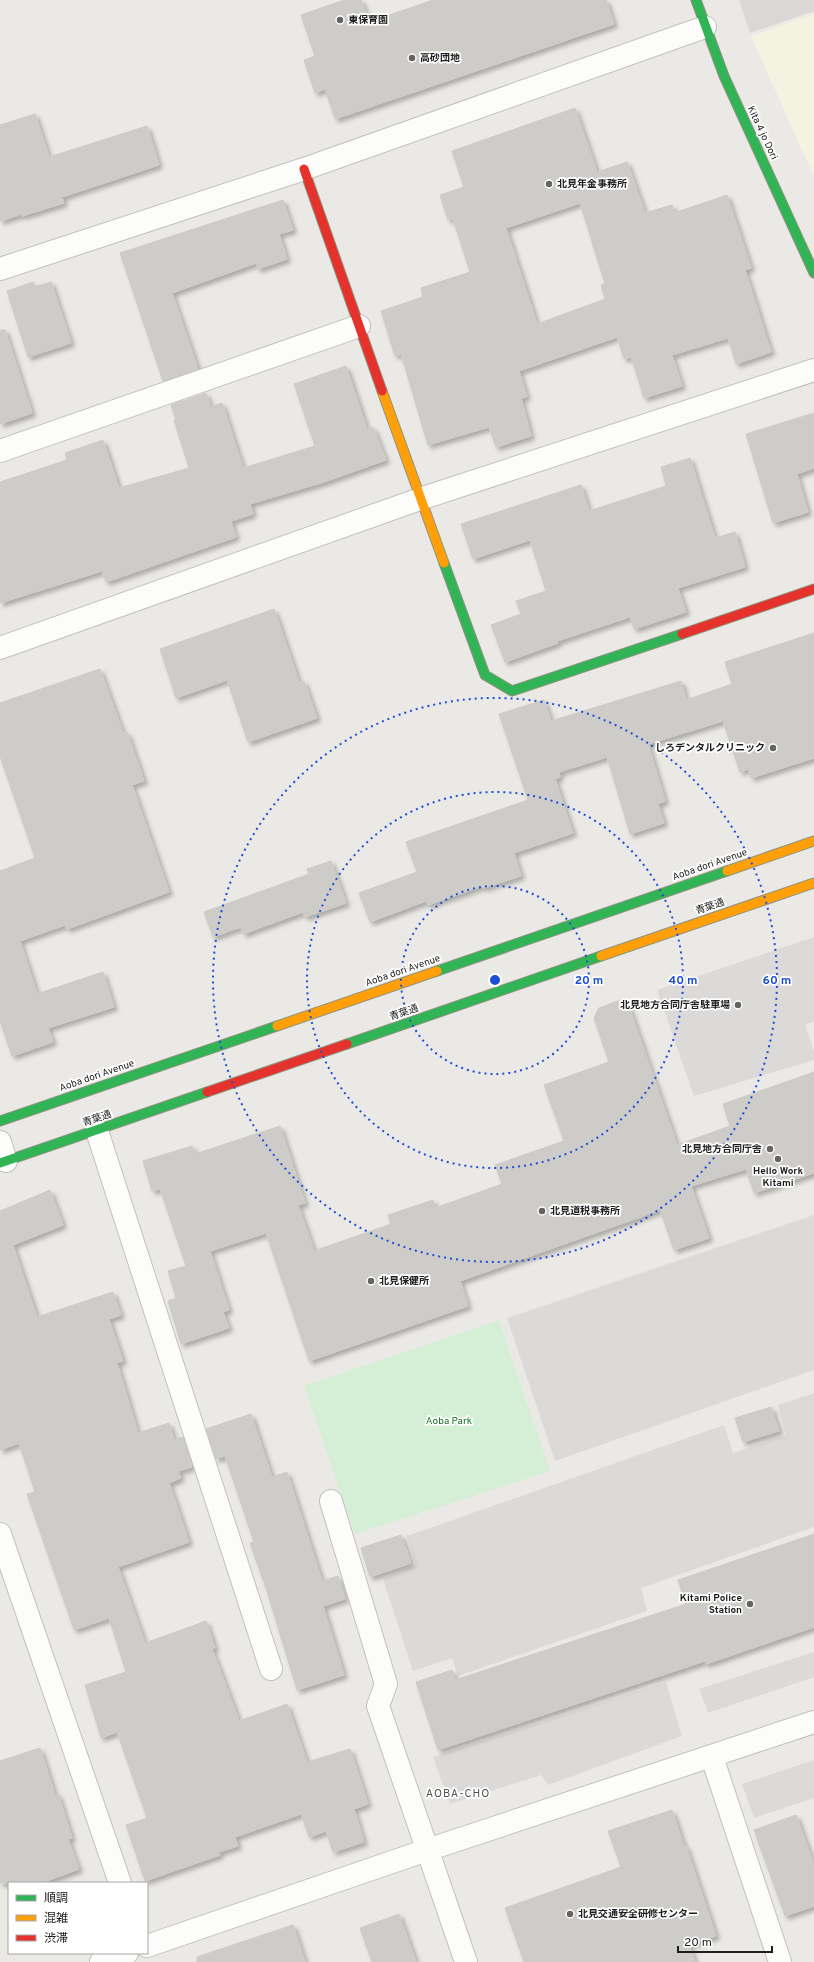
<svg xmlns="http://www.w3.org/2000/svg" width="814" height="1962" font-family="Overpass,'Noto Sans JP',sans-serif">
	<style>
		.education { fill: #f3f3e1 }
		.religious { fill: #d9d8d7 }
		.park { fill: #d5efd6 }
		.parking { fill: #dbdad9 }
		.building { fill: #ceccc8; stroke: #cecbc7; fill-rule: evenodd; filter: url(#shadow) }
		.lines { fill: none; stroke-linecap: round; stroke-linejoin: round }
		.street-casing { stroke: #c2c1c0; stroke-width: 24 }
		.fast-casing { stroke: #90937f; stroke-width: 11 }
		.slow-casing { stroke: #90937f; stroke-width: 11 }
		.jam-casing { stroke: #90937f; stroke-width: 11 }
		.street { stroke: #fcfcfb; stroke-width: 22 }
		.fast { stroke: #30b455; stroke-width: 9 }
		.slow { stroke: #ff9f0a; stroke-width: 9 }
		.jam { stroke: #e5322d; stroke-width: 9 }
		.ring { fill: none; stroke: #1d4ed8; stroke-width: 2; stroke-dasharray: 2 4 }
		.poi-dot { fill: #656463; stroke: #fff; stroke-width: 1.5 }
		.labels { text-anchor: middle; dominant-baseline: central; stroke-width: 3.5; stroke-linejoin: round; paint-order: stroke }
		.poi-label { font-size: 10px; font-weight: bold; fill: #1d1d1d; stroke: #fff; text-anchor: start }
		.street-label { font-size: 10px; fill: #1d1d1d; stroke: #fff }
		.park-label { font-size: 10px; fill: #157022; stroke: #fff }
		.neighbourhood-label { font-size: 11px; letter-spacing: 1px; fill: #505050; stroke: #fff }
		.centre { fill: #1d4ed8; stroke: #fff; stroke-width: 2 }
		.ring-label { font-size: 12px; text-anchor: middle; font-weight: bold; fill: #1d4ed8; stroke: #fff; stroke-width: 3.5; stroke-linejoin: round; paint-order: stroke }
	</style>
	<defs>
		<filter id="shadow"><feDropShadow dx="3.5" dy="3.5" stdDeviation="2" flood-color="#0004"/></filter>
	</defs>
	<rect width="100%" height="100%" fill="#ebe9e5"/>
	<!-- education -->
	<path class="education" d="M814,14V177L751,36Z"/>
	<!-- religious -->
	<path class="religious" d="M739,0H814V11L750,33Z"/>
	<!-- park -->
	<path class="park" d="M499,1320L550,1471L355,1534L304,1386Z"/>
	<!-- parking -->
	<path class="parking" d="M814,937V1021L805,1025L814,1052V1060L694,1096L657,990Z
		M814,1215V1370L555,1461L507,1318Z
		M814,1393V1527L641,1588L647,1611L458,1676L452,1658L413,1671L383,1579L416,1565L407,1536L724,1425L733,1453L786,1435L778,1405Z
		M814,1652V1677L708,1713L699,1689Z
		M666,1682L682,1736L548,1785L541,1775L450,1804L433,1757Z
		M814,1760V1798L754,1818L742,1784Z"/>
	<!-- building -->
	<path class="building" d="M344,0H361L369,22L433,0H606L614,24L335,119L325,89L315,93L304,60L315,56L301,15Z
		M575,108L597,172L627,162L645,213L672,205L674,213L727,195L751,268L745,270L771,352L736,364L728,338L672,355L682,386L644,398L631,357L624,359L617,337L519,371L527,397L521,398L531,436L496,447L489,427L428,445L401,354L395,356L381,311L423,297L421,288L470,272L453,219L448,220L440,195L464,187L452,151ZM580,203L605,284L601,285L605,299L537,324L506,228Z
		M35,114L49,157L147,126L159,165L62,197L64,203L22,216V214L0,221V125Z
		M283,200L293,230L279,234L287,259L258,269L256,263L172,293L198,369L163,381L120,253Z
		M33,282L35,287L51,282L71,343L28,357L7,291Z
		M0,330H5L32,413L0,424Z
		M346,366L367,429L373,427L386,460L324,482L250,504L253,514L231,521L236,537L106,582L102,571L0,603V482L67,460L65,453L103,440L119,488L189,468L174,420L176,419L171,405L206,393L211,407L222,403L243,468L315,446L294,384Z
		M814,413V468L797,474L808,512L773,523L746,434Z
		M690,458L715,538L735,532L745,567L678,588L686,612L634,629L630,617L557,641L558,643L505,662L491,625L521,614L516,601L546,591L530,540L473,559L461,524L581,485L589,511L666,486L661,467Z
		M274,609L299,682L304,681L317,718L248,742L227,680L176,698L160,649Z
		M814,633V758L751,778L748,769L740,772L723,721L648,744L665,801L658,804L664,823L630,834L607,757L559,772L560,777L555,779L573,833L514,853L521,876L483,888L482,886L428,905L426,901L370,922L359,893L417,872L406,842L528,800L499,714L544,700L551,721L681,681L686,700L732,684L725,662Z
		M100,669L123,733L127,732L144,781L132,785L169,892L67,929L65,925L20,941L37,994L103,972L114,1007L48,1028L53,1042L12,1056L0,1021V871L35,858L0,756V703Z
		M331,861L346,903L305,917L303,912L243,934L241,927L213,937L204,912L309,874L307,869Z
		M626,998L677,1145L730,1126L723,1104L814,1072V1173L754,1193L746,1169L691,1186L709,1238L674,1250L660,1210L460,1281L468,1306L309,1361L266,1233L210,1251L229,1310L223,1312L229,1328L181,1344L168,1301L176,1298L168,1271L186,1266L160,1189L152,1191L143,1161L192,1146L195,1154L280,1126L305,1203L298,1205L314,1251L391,1224L388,1215L433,1200L435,1208L502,1184L495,1165L564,1141L544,1085L609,1062L594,1018L599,1008Z
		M50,1190L63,1225L13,1245L37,1317L113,1292L121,1315L109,1319L123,1361L117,1363L138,1433L169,1423L174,1440L183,1437L192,1467L178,1471L181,1478L169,1483L189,1542L118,1567L145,1643L206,1621L215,1648L212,1649L239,1721L287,1704L307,1762L350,1749L368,1804L354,1809L364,1842L333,1852L326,1831L309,1837L301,1814L235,1837L238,1846L219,1852L220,1855L145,1881L126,1825L147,1818L117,1732L101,1738L85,1685L126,1672L109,1618L74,1630L27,1494L35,1492L19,1443L0,1450V1211Z
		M771,1407L779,1431L743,1442L735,1418Z
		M251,1414L272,1477L287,1472L322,1581L338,1576L345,1599L323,1606L344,1675L297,1690L267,1591L250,1543L254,1542L225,1456L216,1459L206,1429Z
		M814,1534V1627L706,1664L705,1661L438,1750L416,1682L452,1670L455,1680L686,1604L678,1580Z
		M401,1535L411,1563L370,1577L361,1548Z
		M40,1748L55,1795L58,1794L72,1838L68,1839L79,1869L41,1883H0V1761Z
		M672,1810L684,1846H686L716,1936L689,1945L695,1962H524L505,1908L621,1867L608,1831Z
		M796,1815L814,1865V1906L785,1916L754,1830Z
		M399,1914L416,1962H372L360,1928Z
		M293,1925L305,1962H197V1957Z"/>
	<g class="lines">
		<defs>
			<path id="street" d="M0,269L304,169L705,27
				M0,451L359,326
				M0,648L420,499L814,370
				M97,1131L271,1669
				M0,1142L6,1161
				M331,1501L386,1684L378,1706L466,1962
				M0,1534L120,1883
				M712,1757L780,1962
				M147,1946L427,1850L814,1722
				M101,1962L127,1953"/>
			<path id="fast" d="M696,0L724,76L814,273
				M444,563L485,675L512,691L682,634
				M437,971L727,871
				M347,1044L601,956
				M0,1121L277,1026
				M0,1163L207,1092"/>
			<path id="slow" d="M382,391L444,563
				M727,871L814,841
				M601,956L814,883
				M277,1026L437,971"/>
			<path id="jam" d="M304,169L382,391
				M682,634L814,589
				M207,1092L347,1044"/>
		</defs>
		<!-- street casing -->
		<use href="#street" class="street-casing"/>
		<!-- fast casing -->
		<use href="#fast" class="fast-casing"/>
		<!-- slow casing -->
		<use href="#slow" class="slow-casing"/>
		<!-- jam casing -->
		<use href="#jam" class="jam-casing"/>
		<!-- street -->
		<use href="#street" class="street"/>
		<!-- fast -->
		<use href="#fast" class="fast"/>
		<!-- slow -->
		<use href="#slow" class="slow"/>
		<!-- jam -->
		<use href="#jam" class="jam"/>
	</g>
	<!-- distance rings -->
	<g class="ring">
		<circle cx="495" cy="980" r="94"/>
		<circle cx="495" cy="980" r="188"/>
		<circle cx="495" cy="980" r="282"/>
	</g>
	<!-- markers -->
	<g class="poi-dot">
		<circle cx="340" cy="20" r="4"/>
		<circle cx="412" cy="58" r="4"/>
		<circle cx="549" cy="184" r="4"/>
		<circle cx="773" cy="748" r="4"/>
		<circle cx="738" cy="1005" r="4"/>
		<circle cx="770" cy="1149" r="4"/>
		<circle cx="778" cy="1159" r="4"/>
		<circle cx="542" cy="1211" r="4"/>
		<circle cx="371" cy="1281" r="4"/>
		<circle cx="750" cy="1604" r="4"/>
		<circle cx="570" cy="1914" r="4"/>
	</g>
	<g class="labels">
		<!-- poi labels -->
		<g class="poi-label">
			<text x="348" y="20">東保育園</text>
			<text x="420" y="58">高砂団地</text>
			<text x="557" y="184">北見年金事務所</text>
			<text x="765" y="748" text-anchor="end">しろデンタルクリニック</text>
			<text x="730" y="1005" text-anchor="end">北見地方合同庁舎駐車場</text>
			<text x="762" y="1149" text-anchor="end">北見地方合同庁舎</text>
			<text x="778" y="1171" text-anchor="middle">Hello Work<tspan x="778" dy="12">Kitami</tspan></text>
			<text x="550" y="1211">北見道税事務所</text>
			<text x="379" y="1281">北見保健所</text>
			<text x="742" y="1598" text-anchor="end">Kitami Police<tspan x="742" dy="12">Station</tspan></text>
			<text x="578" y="1914">北見交通安全研修センター</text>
		</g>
		<!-- street labels -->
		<g class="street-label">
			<text transform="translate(762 133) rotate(65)">Kita 4 jo Dori</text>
			<text transform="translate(710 865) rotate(-19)">Aoba dori Avenue</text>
			<text transform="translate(710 907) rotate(-19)">青葉通</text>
			<text transform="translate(403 971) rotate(-19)">Aoba dori Avenue</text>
			<text transform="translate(404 1013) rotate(-19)">青葉通</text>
			<text transform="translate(97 1076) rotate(-19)">Aoba dori Avenue</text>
			<text transform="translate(97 1119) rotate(-19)">青葉通</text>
		</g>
		<!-- park labels -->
		<g class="park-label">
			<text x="449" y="1421">Aoba Park</text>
		</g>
		<!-- neighbourhood labels -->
		<g class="neighbourhood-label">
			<text x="458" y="1794">AOBA-CHO</text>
		</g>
	</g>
	<circle cx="495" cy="980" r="6" class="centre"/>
	<g class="ring-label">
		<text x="589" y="984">20 m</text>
		<text x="683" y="984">40 m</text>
		<text x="777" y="984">60 m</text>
	</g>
	<!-- legend -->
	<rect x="8" y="1882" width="140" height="72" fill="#ffffff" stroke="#a5a5a5"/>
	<rect x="16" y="1895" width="20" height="6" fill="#30b455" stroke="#a5a5a5"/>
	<text x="44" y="1902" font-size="12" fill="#1d1d1d">順調</text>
	<rect x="16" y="1915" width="20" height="6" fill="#ff9f0a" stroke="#a5a5a5"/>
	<text x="44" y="1922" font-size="12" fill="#1d1d1d">混雑</text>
	<rect x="16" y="1935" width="20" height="6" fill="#e5322d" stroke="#a5a5a5"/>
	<text x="44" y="1942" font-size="12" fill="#1d1d1d">渋滞</text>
	<!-- scale -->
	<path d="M678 1946v6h94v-6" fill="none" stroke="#1d1d1d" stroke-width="2"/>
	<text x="684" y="1946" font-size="12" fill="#1d1d1d" stroke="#ffffff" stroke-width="3" paint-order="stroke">20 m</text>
</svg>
